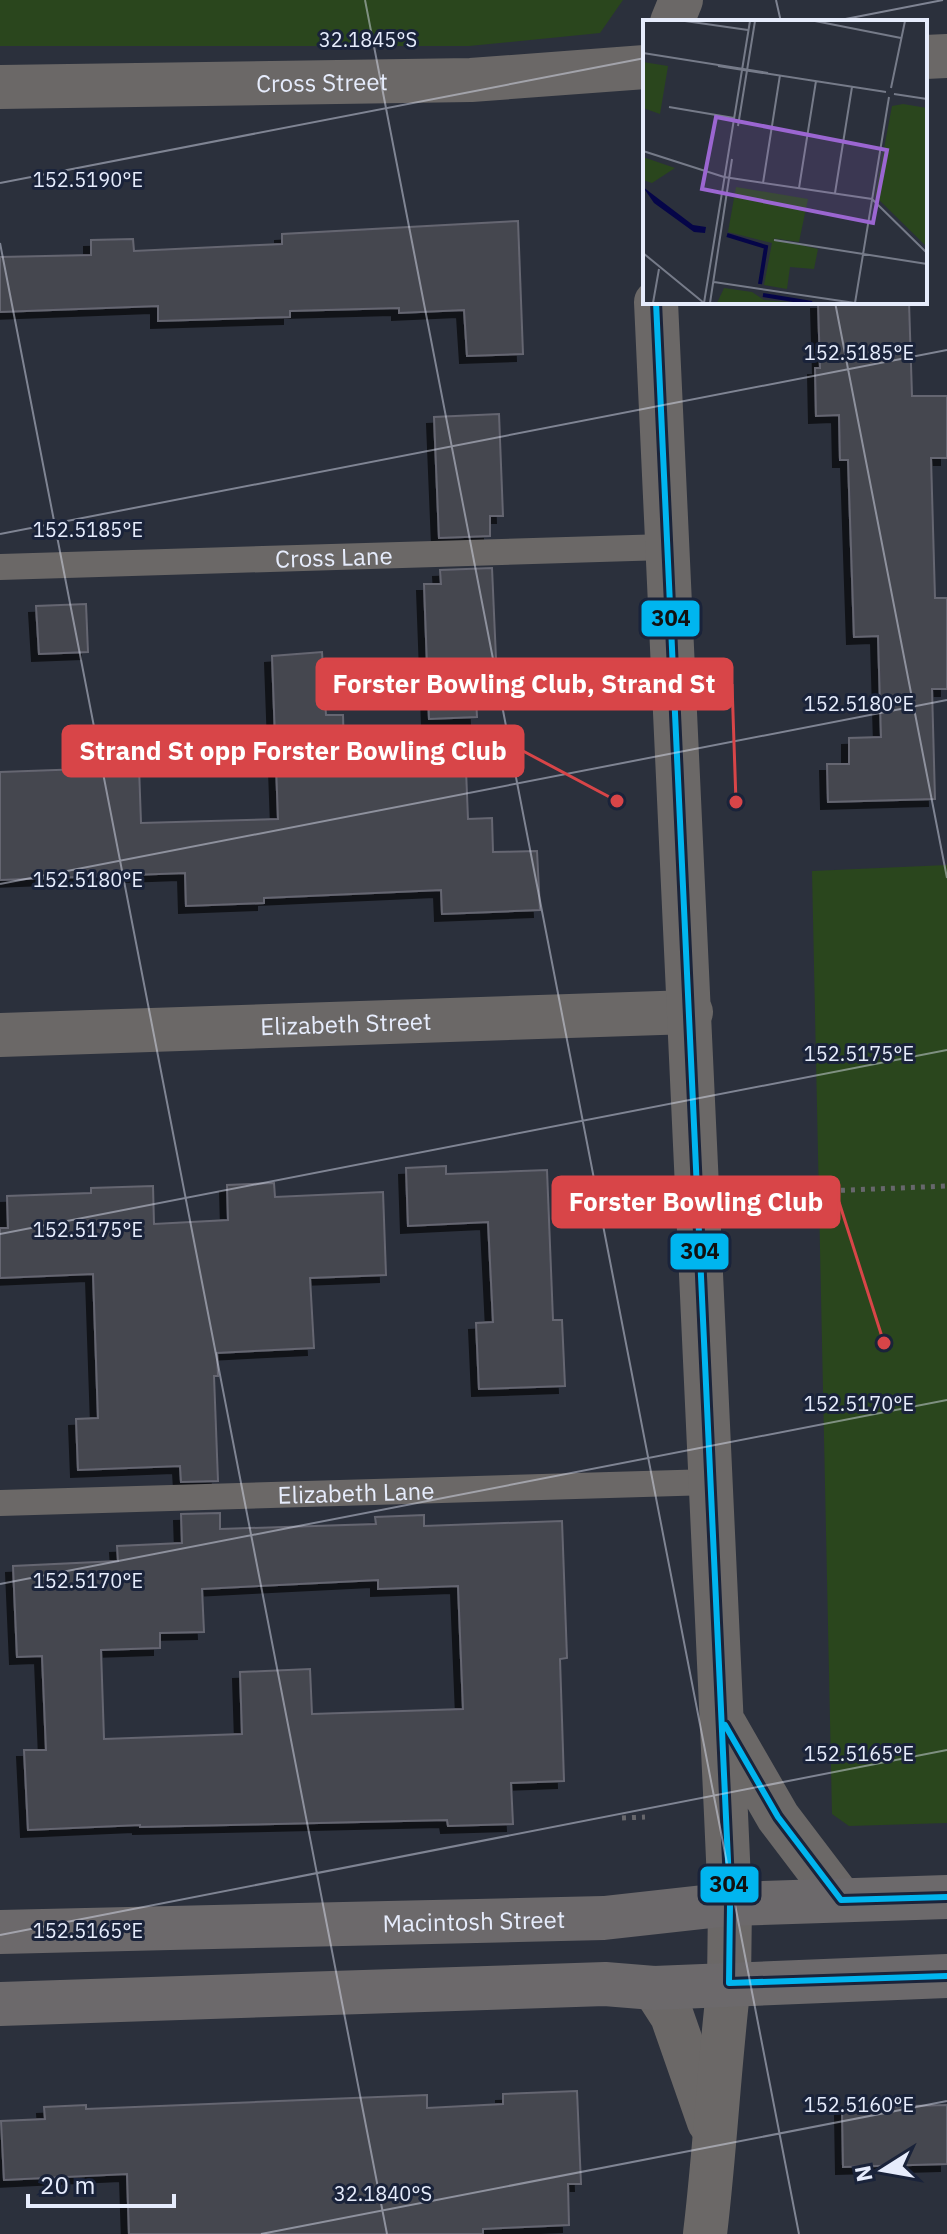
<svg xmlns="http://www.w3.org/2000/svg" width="947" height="2234" font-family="'IBM Plex Sans',sans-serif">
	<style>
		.green { fill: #2a461d }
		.building { fill: #454650; stroke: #656671; stroke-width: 2; fill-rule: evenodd; filter: url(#shadow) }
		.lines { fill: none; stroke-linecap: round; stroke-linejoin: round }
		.path { stroke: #67676c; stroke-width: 5; stroke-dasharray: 4 6; stroke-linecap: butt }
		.service { stroke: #6b6867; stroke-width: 26 }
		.minor { stroke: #6b6867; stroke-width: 44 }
		.tertiary { stroke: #6b6867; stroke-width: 44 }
		.primary { stroke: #6c696b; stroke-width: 44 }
		.bus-1-casing { stroke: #1a233a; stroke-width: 12 }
		.bus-1 { stroke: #00b5ef; stroke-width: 6 }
		.ticks { fill: none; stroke: #e6ecfc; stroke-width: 2; stroke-opacity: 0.45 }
		.labels { text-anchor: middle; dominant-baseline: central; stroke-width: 6; stroke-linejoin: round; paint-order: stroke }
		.street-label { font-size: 24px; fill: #e6ecfc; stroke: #1a233a }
		.inset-river { fill: none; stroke: #050548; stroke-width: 4 }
		.inset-road { fill: none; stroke: #767b89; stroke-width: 2 }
		.view { fill: #9b66d1; fill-opacity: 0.15; stroke: #9b66d1; stroke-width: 4 }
		.inset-edge { fill: none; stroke: #e6ecfc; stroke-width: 4 }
		.ticks-label { font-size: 20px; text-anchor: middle; fill: #e6ecfc; stroke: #1a233a; stroke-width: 6; stroke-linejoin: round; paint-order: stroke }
		.leader { fill: none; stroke: #d84548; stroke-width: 3 }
		.callout-dot { fill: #d84548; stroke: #1a233a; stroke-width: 3 }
		.callout { fill: #d84548; stroke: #d84548; stroke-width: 3 }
		.callout-label { font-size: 26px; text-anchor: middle; font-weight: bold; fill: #fff }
		.line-badge { stroke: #1a233a; stroke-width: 3 }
		.pale-badge-label { font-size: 22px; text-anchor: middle; font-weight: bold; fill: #111 }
	</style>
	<defs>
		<filter id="shadow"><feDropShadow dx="-7" dy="7" stdDeviation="0" flood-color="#0009"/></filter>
	</defs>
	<rect width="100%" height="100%" fill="#2b303c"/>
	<!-- green -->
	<path class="green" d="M0,0H623L600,33L469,46H0Z
		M947,865V1823L849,1826L832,1814L812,871Z"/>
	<!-- building -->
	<path class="building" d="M518,221L523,354L467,356L464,310L399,313V308L290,311V317L158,321V306L0,312V257L91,255V240L133,239L134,251L282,244V234Z
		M818,302H909L912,396H947V458H931L935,598H947V689H932L935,799L828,802L827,764H849V738L881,737L878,636L854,637L848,460H840L839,415L816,416L815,368H820Z
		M499,414L503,516H490V536L439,538L434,417Z
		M492,568L496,659H474L477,717L429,719L424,584H441L440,570Z
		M86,604L88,652L39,654L36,606Z
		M322,652L326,715H343L344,749L465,745L468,819L492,818L493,852L537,851L540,910L442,914L441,890L264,898V903L186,906L185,873L0,880V772L139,767L141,823L278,819L272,656Z
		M446,1166V1174L547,1170L553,1320H562L565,1386L479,1389L476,1323L493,1322L488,1222L408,1226L406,1168Z
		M274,1183L275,1197L383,1192L386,1275L310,1278L314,1348L217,1353L218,1376H214L218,1481L181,1482L180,1466L78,1470L76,1419L98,1418L93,1274L0,1278V1228H8L7,1196L91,1193V1188L153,1186L154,1224L228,1220L227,1185Z
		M220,1513V1529L376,1524L375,1517L424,1515V1526L562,1521L567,1658L560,1659L564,1781L511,1783L513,1824L448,1826L447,1820L140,1827V1825L28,1830L24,1750H46L42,1656L17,1657L13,1566L118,1561L117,1546L182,1543L181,1514ZM378,1580V1589L458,1586L463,1709L312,1714L310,1669L240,1672L242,1734L104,1739L101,1650L160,1648V1633L204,1632L202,1589Z
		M577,2091L581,2184H568L569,2225L483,2229V2234H129L127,2174L4,2180L1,2121L45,2119L44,2107L86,2105V2109L427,2095V2108L503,2104V2094Z
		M947,2105V2164L843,2167L842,2108Z"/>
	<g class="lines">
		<!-- path -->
		<path class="path" d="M801,1192L947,1186
			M622,1818L645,1817"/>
		<!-- service -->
		<g class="service">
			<path id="s1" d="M0,567L666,547"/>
			<path id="s2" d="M0,1503L711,1482"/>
		</g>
		<!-- minor -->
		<g class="minor">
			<path d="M925,57L947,56"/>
			<path id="s3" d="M0,87L471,80L645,67"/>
			<path id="s4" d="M0,1035L691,1012"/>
			<path d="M654,1988L672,2016L709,2122"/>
			<path d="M705,2234C715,2151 719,2067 729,1983"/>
		</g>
		<!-- tertiary -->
		<path class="tertiary" d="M672,22L681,0
			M656,302L726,1814L730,1904L729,1983
			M725,1725L778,1817L841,1900"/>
		<!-- primary -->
		<g class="primary">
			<path id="s5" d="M0,1932L604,1918L730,1904L947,1897"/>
			<path d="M0,2004L605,1984L654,1988L947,1976"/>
		</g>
		<defs>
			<path id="bus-1" d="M656,302L730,1904L729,1983L947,1976
				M725,1725L778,1817L841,1900L947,1897"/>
		</defs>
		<!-- bus-1 casing -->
		<use href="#bus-1" class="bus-1-casing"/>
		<!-- bus-1 -->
		<use href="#bus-1" class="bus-1"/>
	</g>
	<!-- ticks -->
	<path class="ticks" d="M365,0L799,2234M776,0L781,22M830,22L943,0M0,183L645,58M0,243L387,2234M835,302L947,878M0,534L947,350M0,884L947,700M0,1234L947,1050M0,1584L947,1400M0,1935L947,1750M261,2234L947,2101"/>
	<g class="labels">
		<!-- street labels -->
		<g class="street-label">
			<text stroke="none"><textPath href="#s3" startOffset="322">Cross Street</textPath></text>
			<text stroke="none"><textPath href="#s1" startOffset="334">Cross Lane</textPath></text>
			<text stroke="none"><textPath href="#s4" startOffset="346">Elizabeth Street</textPath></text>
			<text stroke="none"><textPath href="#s2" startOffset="356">Elizabeth Lane</textPath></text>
			<text stroke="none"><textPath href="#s5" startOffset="474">Macintosh Street</textPath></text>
		</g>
	</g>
	<!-- overview -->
	<g transform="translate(643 20)">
		<rect width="284" height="284" fill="#2b303c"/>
		<path d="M0,42L25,46L17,94L0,88ZM260,84L284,88V227L232,176L249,86ZM0,137L32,148L9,163L0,160ZM93,167L165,179L156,222L129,218L175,229L171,249L147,247L144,269L121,265L129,223L85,212ZM81,268L109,272L121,280L158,283H74Z" fill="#2a461d"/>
		<path d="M0,167L50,205L63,207L62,213L51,212L11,183Z" fill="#050548"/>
		<path class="inset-river" d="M84,215L123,227L117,264M120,275L169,283"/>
		<path class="inset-road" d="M42,1L105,10M172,1L258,18M0,33L125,53M75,46L243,72M248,68L262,1M251,74L284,79M26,87L91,98M95,106L112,1M0,131L81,157L229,179L284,233M120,163L137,55M156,168L173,61M192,173L209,67M131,220L284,244M0,233L61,283M71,262L212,283M10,283L16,249M61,283L107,1M67,283L89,139M212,283L246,77"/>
		<path class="view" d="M73,97L244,130L230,203L59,169Z"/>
		<rect width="284" height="284" class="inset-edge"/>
	</g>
	<g class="ticks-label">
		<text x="368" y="47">32.1845°S</text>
		<text x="88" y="187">152.5190°E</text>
		<text x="859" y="360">152.5185°E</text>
		<text x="88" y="537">152.5185°E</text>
		<text x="859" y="711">152.5180°E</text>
		<text x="88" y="887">152.5180°E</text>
		<text x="859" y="1061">152.5175°E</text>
		<text x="88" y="1237">152.5175°E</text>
		<text x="859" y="1411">152.5170°E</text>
		<text x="88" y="1588">152.5170°E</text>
		<text x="859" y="1761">152.5165°E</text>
		<text x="88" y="1938">152.5165°E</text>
		<text x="859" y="2112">152.5160°E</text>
		<text x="383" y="2201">32.1840°S</text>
	</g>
	<!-- callouts -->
	<path class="leader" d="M736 802L732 684M617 801L523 751M884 1343L839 1202"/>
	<g class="callout-dot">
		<circle cx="736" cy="802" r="8"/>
		<circle cx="617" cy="801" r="8"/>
		<circle cx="884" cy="1343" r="8"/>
	</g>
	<g class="callout">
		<rect x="317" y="659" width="415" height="50" rx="8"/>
		<rect x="63" y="726" width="460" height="50" rx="8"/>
		<rect x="553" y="1177" width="286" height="50" rx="8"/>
	</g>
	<g class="callout-label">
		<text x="524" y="693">Forster Bowling Club, Strand St</text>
		<text x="293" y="760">Strand St opp Forster Bowling Club</text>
		<text x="696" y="1211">Forster Bowling Club</text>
	</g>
	<g class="line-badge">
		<rect x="640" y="599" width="61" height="39" rx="8" fill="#00b5ef"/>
		<rect x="669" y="1232" width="61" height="39" rx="8" fill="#00b5ef"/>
		<rect x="699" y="1865" width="61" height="39" rx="8" fill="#00b5ef"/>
	</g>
	<g class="pale-badge-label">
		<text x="671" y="626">304</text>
		<text x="700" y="1259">304</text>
		<text x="729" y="1892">304</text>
	</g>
	<!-- north arrow -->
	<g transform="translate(883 2170) rotate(259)" stroke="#1a233a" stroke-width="6" paint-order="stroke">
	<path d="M0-6L14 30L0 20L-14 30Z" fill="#e6ecfc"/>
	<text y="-12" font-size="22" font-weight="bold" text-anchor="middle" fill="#e6ecfc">N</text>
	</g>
	<!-- scale -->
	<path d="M28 2194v12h146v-12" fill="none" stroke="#e6ecfc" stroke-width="4"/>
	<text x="40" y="2194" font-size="24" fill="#e6ecfc" stroke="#1a233a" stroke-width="6" paint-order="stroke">20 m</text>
</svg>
